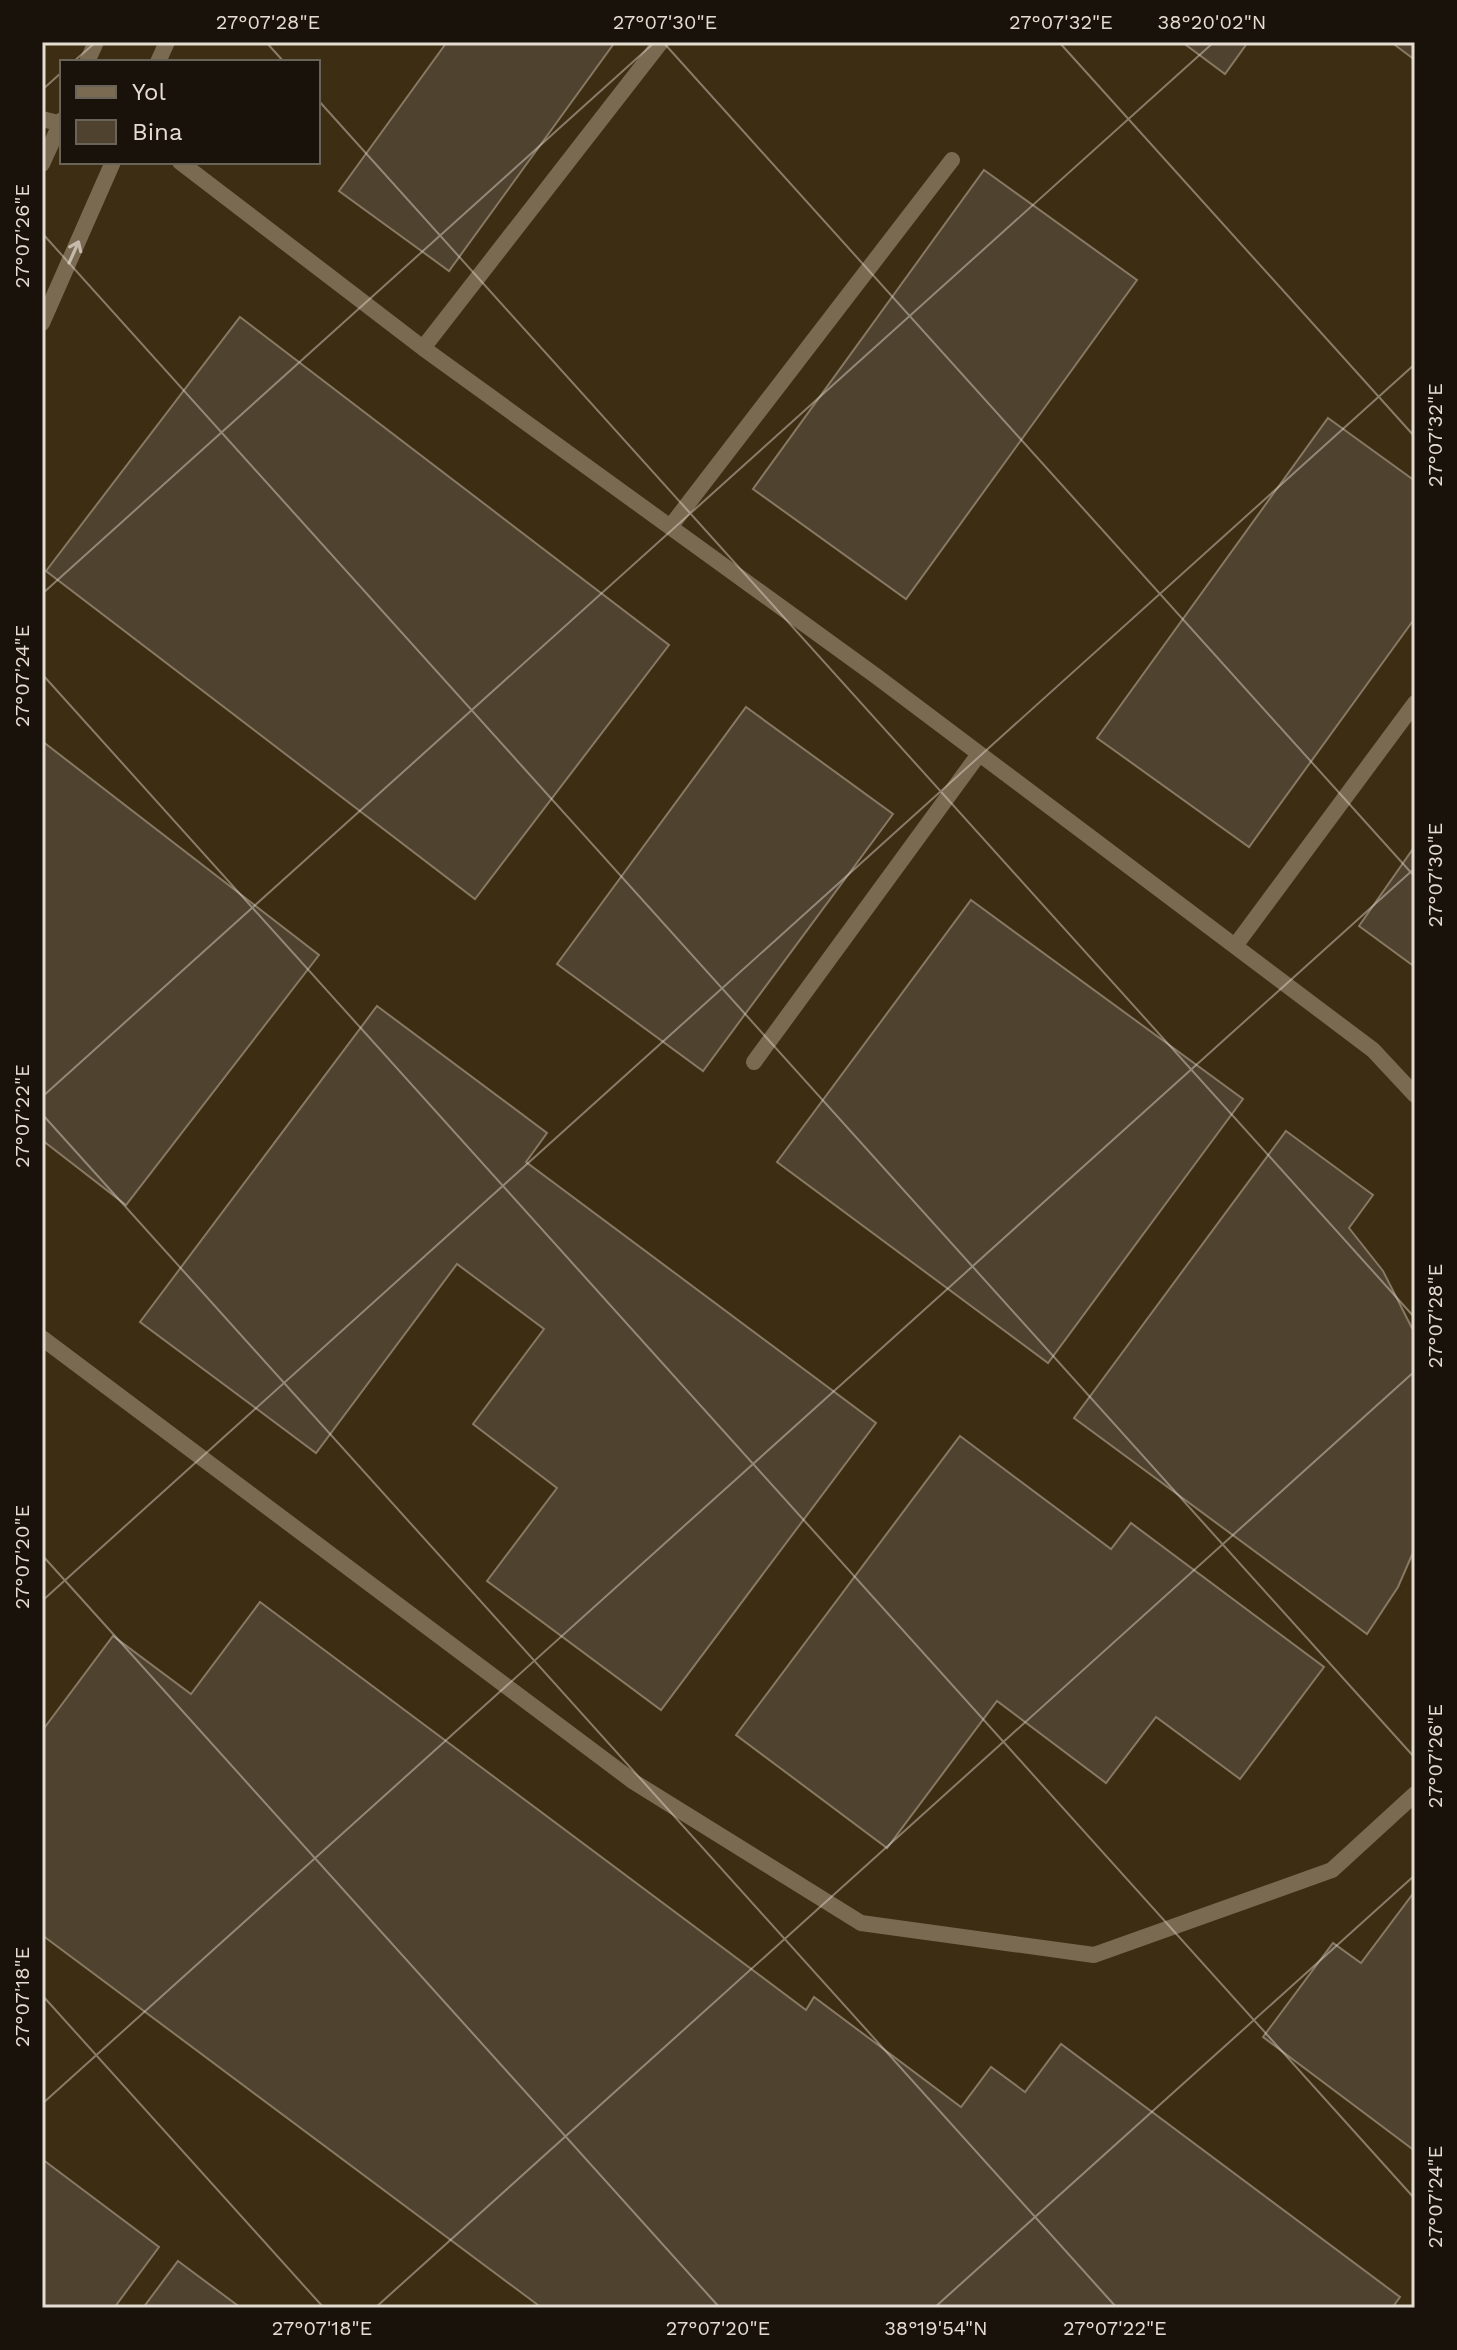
<svg xmlns="http://www.w3.org/2000/svg" width="1457" height="2350" font-family="'Work Sans',sans-serif">
	<style>
		.built { fill: #3d2d13; fill-rule: evenodd }
		.building { fill: #4f422f; stroke: #877964; stroke-width: 2 }
		.lines { fill: none; stroke-linecap: round; stroke-linejoin: round }
		.minor { stroke: #7b6a52; stroke-width: 16 }
		.tertiary { stroke: #7b6a52; stroke-width: 16 }
		.oneway { stroke: #c5baac }
		.ticks { fill: none; stroke: #e5ddd2; stroke-width: 2; stroke-opacity: 0.45 }
		.neatline { fill: none; stroke: #e5ddd2; stroke-width: 3 }
		.ticks-label { font-size: 20px; text-anchor: middle; fill: #e5ddd2 }
	</style>
	<rect width="100%" height="100%" fill="#342815"/>
	<!-- built -->
	<path class="built" d="M42,42H1415V2308H42ZM62,62H318V162H62Z"/>
	<!-- building -->
	<path class="building" d="M447,42H615L449,271L339,191Z
		M1182,42H1248L1225,74Z
		M1391,42H1415V60Z
		M984,170L1137,280L906,599L753,489Z
		M240,317L669,645L475,899L46,571Z
		M1328,418L1415,481V618L1249,847L1097,738Z
		M746,707L893,814L703,1071L557,964Z
		M42,741L319,955L126,1205L42,1140Z
		M1415,846V967L1359,926Z
		M971,900L1243,1099L1048,1363L777,1162Z
		M377,1006L547,1133L526,1162L876,1423L661,1710L487,1581L557,1488L473,1424L544,1329L457,1264L316,1453L140,1322Z
		M1286,1131L1373,1195L1349,1228L1383,1271L1415,1334V1548L1398,1587L1367,1634L1074,1418Z
		M960,1436L1111,1549L1131,1523L1324,1667L1240,1779L1156,1717L1106,1783L997,1701L887,1848L736,1735Z
		M260,1602L806,2010L814,1997L961,2107L991,2067L1025,2092L1061,2044L1400,2297L1392,2308H542L42,1935V1731L113,1636L191,1694Z
		M1415,1891V2151L1263,2037L1333,1943L1361,1963Z
		M42,2159L159,2247L114,2308H42Z
		M178,2261L241,2308H143Z"/>
	<g class="lines">
		<!-- minor -->
		<path class="minor" d="M42,119L62,124
			M180,162L423,348L876,676L1373,1050L1415,1095
			M423,348L661,42
			M670,527L952,160
			M1235,946L1415,703
			M754,1062L979,754
			M42,1338L634,1782L861,1923L1094,1955L1332,1870L1415,1794"/>
		<!-- tertiary -->
		<path class="tertiary" d="M87,62L96,42
			M158,62L167,42
			M42,164L62,120
			M42,323L113,162"/>
	</g>
	<!-- one-way arrows -->
	<defs><path id="oneway-shaft" d="M-6 0H5M1.5-3L5.5 0L1.5 3" fill="none" stroke-width="1.6" stroke-linecap="round" stroke-linejoin="round" transform="scale(2)"/></defs>
	<use class="oneway" href="#oneway-shaft" transform="translate(74 252) rotate(-66)"/>
	<!-- ticks -->
	<path class="ticks" d="M266,42L284,62M663,42L1415,877M1059,42L1415,437M73,62L96,42M42,90L62,72M318,100L1415,1318M42,233L1415,1758M42,594L655,42M42,674L1415,2199M42,1097L1214,42M42,1114L1117,2308M42,1555L720,2308M42,1601L1415,364M42,1995L324,2308M42,2104L1415,868M375,2308L1415,1371M934,2308L1415,1875"/>
	<!-- border -->
	<rect width="1457" height="2350" fill="none" stroke="#18120a" stroke-width="88"/>
	<!-- legend -->
	<rect x="60" y="60" width="260" height="104" fill="#18120a" stroke="#6a635a" stroke-width="2"/>
	<rect x="76" y="86" width="40" height="12" fill="#7b6a52" stroke="#6a635a" stroke-width="2"/>
	<text x="132" y="100" font-size="24" fill="#e5ddd2">Yol</text>
	<rect x="76" y="120" width="40" height="24" fill="#4f422f" stroke="#6a635a" stroke-width="2"/>
	<text x="132" y="140" font-size="24" fill="#e5ddd2">Bina</text>
	<rect x="44" y="44" width="1369" height="2262" class="neatline"/>
	<g class="ticks-label">
		<text x="268" y="29">27°07'28"E</text>
		<text x="665" y="29">27°07'30"E</text>
		<text x="1061" y="29">27°07'32"E</text>
		<text x="1212" y="29">38°20'02"N</text>
		<text transform="translate(22 236) rotate(-90)" y="7">27°07'26"E</text>
		<text transform="translate(1435 435) rotate(-90)" y="7">27°07'32"E</text>
		<text transform="translate(22 676) rotate(-90)" y="7">27°07'24"E</text>
		<text transform="translate(1435 875) rotate(-90)" y="7">27°07'30"E</text>
		<text transform="translate(22 1116) rotate(-90)" y="7">27°07'22"E</text>
		<text transform="translate(1435 1316) rotate(-90)" y="7">27°07'28"E</text>
		<text transform="translate(22 1557) rotate(-90)" y="7">27°07'20"E</text>
		<text transform="translate(1435 1756) rotate(-90)" y="7">27°07'26"E</text>
		<text transform="translate(22 1997) rotate(-90)" y="7">27°07'18"E</text>
		<text transform="translate(1435 2197) rotate(-90)" y="7">27°07'24"E</text>
		<text x="322" y="2335">27°07'18"E</text>
		<text x="718" y="2335">27°07'20"E</text>
		<text x="936" y="2335">38°19'54"N</text>
		<text x="1115" y="2335">27°07'22"E</text>
	</g>
</svg>
